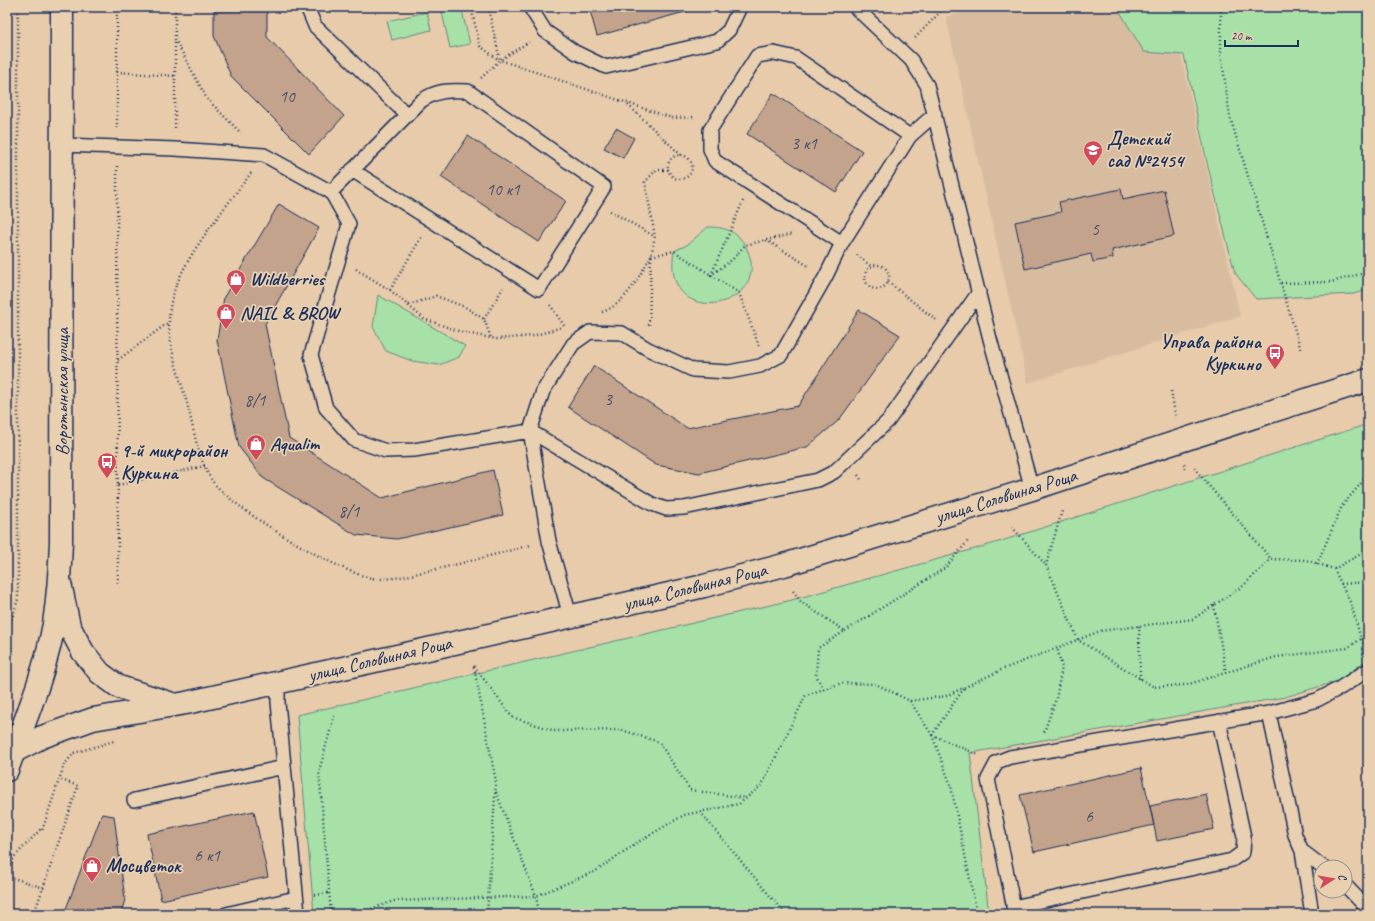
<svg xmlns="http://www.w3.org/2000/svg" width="1375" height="921" font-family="Caveat,sans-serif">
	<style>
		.built { fill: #d8bca0 }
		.green { fill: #a7e1a7; stroke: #618882 }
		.building { fill: #c3a38b; stroke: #1b2f5e }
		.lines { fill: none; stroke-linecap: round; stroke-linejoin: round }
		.lane-casing { stroke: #1b2f5e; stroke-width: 16 }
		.street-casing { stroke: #1b2f5e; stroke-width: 25 }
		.secondary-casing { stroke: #1b2f5e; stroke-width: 25 }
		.path { stroke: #1b2f5e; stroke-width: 2.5; stroke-dasharray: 1 3; stroke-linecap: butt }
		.lane { stroke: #e8d0b0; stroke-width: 13 }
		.street { stroke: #e8d0b0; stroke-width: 22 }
		.secondary { stroke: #e8d0b0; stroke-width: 22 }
		.labels { text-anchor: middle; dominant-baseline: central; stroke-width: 3.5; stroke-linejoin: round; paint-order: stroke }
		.number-label { font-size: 17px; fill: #454c69 }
		.poi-label { font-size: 19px; font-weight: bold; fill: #1b2f5e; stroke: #e8d0b0; text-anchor: start }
		.street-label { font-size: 19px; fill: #1b2f5e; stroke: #e8d0b0 }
	</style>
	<rect width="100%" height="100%" fill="#e7cbaa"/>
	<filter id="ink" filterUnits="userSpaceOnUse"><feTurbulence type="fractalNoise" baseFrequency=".025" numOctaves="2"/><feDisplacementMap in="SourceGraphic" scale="8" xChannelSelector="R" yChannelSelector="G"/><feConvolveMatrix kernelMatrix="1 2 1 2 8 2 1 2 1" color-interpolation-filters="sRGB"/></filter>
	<g filter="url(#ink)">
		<!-- built -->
		<path class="built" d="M985,7H1170L1240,316L1028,383L946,17Z"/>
		<!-- green -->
		<path class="green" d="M461,7L470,44L450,48L441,8Z
			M1117,7H1368V290L1353,294L1256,299L1235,273L1208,167L1184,55L1144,52Z
			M427,12L431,30L392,40L387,21Z
			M708,227C724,227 738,231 746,247C777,308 660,334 674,251L687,245Z
			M378,295L465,346L459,357L439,365L412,361L386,351L373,327Z
			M1368,424V659L1338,681L1285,697L970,753L989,914H314L297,715L792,600L992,544Z"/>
		<!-- building -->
		<path class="building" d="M214,7H267V37L344,116L309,154L231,76L214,36Z
			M589,7H703L597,36Z
			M773,93L862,151L836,192L747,134Z
			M616,128L634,138L623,158L604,148Z
			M468,136L566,201L539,242L441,177Z
			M1121,189L1123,199L1164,190L1174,236L1112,250L1113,258L1093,262L1091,254L1025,269L1015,222L1061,212L1059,202Z
			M279,204L319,228L265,324L289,438L382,498L493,470L503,515L397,539L356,535L263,478L239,447L217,340L224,297Z
			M859,310L900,335L839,420L807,447L699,473L656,465L568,407L594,366L687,428L798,406Z
			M1141,768L1154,825L1034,852L1020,795Z
			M1206,794L1214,829L1157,841L1150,806Z
			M254,811L268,877L161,900L147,834Z
			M102,814L114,816L125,899L121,914H64Z"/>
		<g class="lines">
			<defs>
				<path id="lane" d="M307,7L315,26L407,115
					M530,7L545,31L575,52L606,67L717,41L729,30L740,7
					M855,7L911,60L927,85L990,339L1032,489
					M935,114L910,136L842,243L826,276L781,355L760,366L729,372L693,370L648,349L622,333L590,332L573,344L543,391L530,431L652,504L666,509L684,508L818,480L834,472L888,421L979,292
					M62,145L175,149L264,155L331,192L349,224L311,355L326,408L354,440L386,451L414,450L530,431L549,541L570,616
					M331,192L421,101C437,90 449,90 468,91L604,187L539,289L352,170
					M842,243L715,161L710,149V130L757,56L774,53L796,58L910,136
					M278,682V702L298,914
					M1269,713L1295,835L1302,851L1323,867
					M134,800L284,767
					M1302,851L1312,914
					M1345,885L1366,907L1367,914
					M1013,907L1232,860L1243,852L1244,837L1219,721
					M226,914L296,898
					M1015,914L988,779L997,762L1010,757L1269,713L1317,700L1340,688L1368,670"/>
				<path id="street" d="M60,583L69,626L83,652L100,673L119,687L169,703
					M13,752L42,737L93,719L186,703L406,654L704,586L784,565L1032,489L1368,380"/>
				<path id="secondary" d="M7,770C24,722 45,674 54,624C58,597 60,569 61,542L62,7"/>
			</defs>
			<!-- lane casing -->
			<use href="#lane" class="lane-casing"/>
			<!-- street casing -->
			<use href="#street" class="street-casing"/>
			<!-- secondary casing -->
			<use href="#secondary" class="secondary-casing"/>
			<!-- path -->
			<path class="path" d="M117,7V129
				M175,7V39L207,99L241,133
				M471,7L480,46L499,60
				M488,7L500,60L672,118L695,117
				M1221,7V53L1230,117L1301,350
				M915,38L945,7
				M175,39V130
				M117,72L175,76
				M481,78L500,60L529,42
				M628,105L681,155
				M668 167a12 12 0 1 1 24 0a12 12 0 1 1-24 0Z
				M117,166L118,583
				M668,170H656L645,182L655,236L651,256L674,251L739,293L759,346
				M251,173C225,209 176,264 170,308C165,341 180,376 188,407C194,431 198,458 211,479C227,506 347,579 379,579C395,579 411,575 427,571C462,564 496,554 531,545
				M743,201L711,275L732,260L745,245L793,234
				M610,211L654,236
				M766,240L810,267
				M857,255L871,266
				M865 277a12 12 0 1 1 24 0a12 12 0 1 1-24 0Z
				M356,269L390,290L424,319L461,332L496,339L533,336L562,327
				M888,282L936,320
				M1281,283L1331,282L1368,272
				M390,290L422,236
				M409,305L436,296L465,307L484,319L491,338
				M550,305L565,327
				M602,312C626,304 639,276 651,256L649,327
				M484,319L503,288
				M118,360L169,322
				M1171,391L1176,418
				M1184,464L1185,470
				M1194,468L1271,559
				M858,475L862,481
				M118,485L205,466
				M1012,527L1045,564
				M1317,564L1342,506L1368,475
				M1334,569L1368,550
				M1341,584L1368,582
				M793,591L801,602L845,631L818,648L816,675L823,689
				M1214,605L1226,673
				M1139,626L1140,679
				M845,631L945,568L968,541
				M7,635L18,599V7
				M1361,639L1368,652
				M474,666L512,717L555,731L622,730L659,742L690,790L745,798
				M474,667L496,782L487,914
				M910,701L932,735L964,688
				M1044,732L1056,699L1062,667L1057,648
				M932,735L951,786L977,914
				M932,735L979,755
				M496,792L536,896L539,914
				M700,812L785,914H789
				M44,888L7,876L14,857L40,830L42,831L64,765L74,753L114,741
				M315,895L328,893
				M34,914L78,786L59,779
				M331,914L319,771L335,713
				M356,914L394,901L536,896L596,871L638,842L684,815L739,804L762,785L806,695L842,683L876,684L910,701L946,696L1001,670L1100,631L1193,619L1243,586L1271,559L1306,560L1334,569L1351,604L1361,639L1347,648L1276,657L1186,685L1154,687L1078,640L1046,565L1062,511"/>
			<!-- lane -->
			<use href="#lane" class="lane"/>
			<!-- street -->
			<use href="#street" class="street"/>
			<!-- secondary -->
			<use href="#secondary" class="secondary"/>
		</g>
	</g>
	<!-- icons -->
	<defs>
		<symbol id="school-pin" viewBox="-11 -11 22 30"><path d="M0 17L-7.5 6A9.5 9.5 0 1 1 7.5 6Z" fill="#d1495b" stroke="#e8d0b0"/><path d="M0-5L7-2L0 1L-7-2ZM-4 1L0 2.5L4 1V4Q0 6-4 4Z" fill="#fff"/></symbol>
		<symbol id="shop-pin" viewBox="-11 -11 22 30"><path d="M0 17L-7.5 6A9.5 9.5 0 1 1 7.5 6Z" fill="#d1495b" stroke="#e8d0b0"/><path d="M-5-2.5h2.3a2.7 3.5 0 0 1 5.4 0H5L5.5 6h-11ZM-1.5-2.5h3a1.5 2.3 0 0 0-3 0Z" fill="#fff"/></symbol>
		<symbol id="bus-pin" viewBox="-11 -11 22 30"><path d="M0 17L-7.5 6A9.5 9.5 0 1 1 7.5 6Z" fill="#d1495b" stroke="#e8d0b0"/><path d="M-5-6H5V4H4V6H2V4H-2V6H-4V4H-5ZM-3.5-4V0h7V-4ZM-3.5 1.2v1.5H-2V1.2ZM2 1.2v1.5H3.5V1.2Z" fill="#fff"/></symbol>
	</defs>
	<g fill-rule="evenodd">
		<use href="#school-pin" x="1082" y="139" width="22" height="30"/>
		<use href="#shop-pin" x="225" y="268" width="22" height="30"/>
		<use href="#shop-pin" x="215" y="302" width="22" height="30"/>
		<use href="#bus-pin" x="1264" y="342" width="22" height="30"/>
		<use href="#shop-pin" x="245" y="433" width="22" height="30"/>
		<use href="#bus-pin" x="96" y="451" width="22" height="30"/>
		<use href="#shop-pin" x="81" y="855" width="22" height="30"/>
	</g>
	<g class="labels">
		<!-- number labels -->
		<g class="number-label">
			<text x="287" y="96">10</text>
			<text x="804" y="143">3 к1</text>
			<text x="503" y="189">10 к1</text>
			<text x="1095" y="229">5</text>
			<text x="608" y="399">3</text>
			<text x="255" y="400">8/1</text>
			<text x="349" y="511">8/1</text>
			<text x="1089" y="816">6</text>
			<text x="207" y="855">6 к1</text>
		</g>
		<!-- poi labels -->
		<g class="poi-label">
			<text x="1107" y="139">Детский<tspan x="1107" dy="22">сад №2454</tspan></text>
			<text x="250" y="279">Wildberries</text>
			<text x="240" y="313">NAIL &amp; BROW</text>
			<text x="1261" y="342" text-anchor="end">Управа района<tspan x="1261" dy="22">Куркино</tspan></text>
			<text x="270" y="444">Aqualim</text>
			<text x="121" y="451">9-й микрорайон<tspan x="121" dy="22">Куркина</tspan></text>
			<text x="106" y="866">Мосцветок</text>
		</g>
		<!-- street labels -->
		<g class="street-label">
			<text transform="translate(62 392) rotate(-90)">Воротынская улица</text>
			<text transform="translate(1006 496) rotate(-17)">улица Соловьиная Роща</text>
			<text transform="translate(695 587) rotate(-14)">улица Соловьиная Роща</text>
			<text transform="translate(380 659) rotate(-13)">улица Соловьиная Роща</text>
		</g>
	</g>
	<!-- margin -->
	<rect width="1375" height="921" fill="none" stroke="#e8d0b0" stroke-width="24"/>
	<rect x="12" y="12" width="1351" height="897" fill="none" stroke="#1b2f5e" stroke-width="1.5" filter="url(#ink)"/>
	<!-- north arrow -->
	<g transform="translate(1333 879) rotate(78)"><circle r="19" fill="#e8d0b0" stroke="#96908f"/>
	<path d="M0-3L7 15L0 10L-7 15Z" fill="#d1495b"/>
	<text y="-6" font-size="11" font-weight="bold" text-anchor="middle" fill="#1b2f5e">С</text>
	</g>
	<!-- scale -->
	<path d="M1225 40v6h73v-6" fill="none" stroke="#1b2f5e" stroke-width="2"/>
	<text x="1231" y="40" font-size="12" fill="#1b2f5e" stroke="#e8d0b0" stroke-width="3" paint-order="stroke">20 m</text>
</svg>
